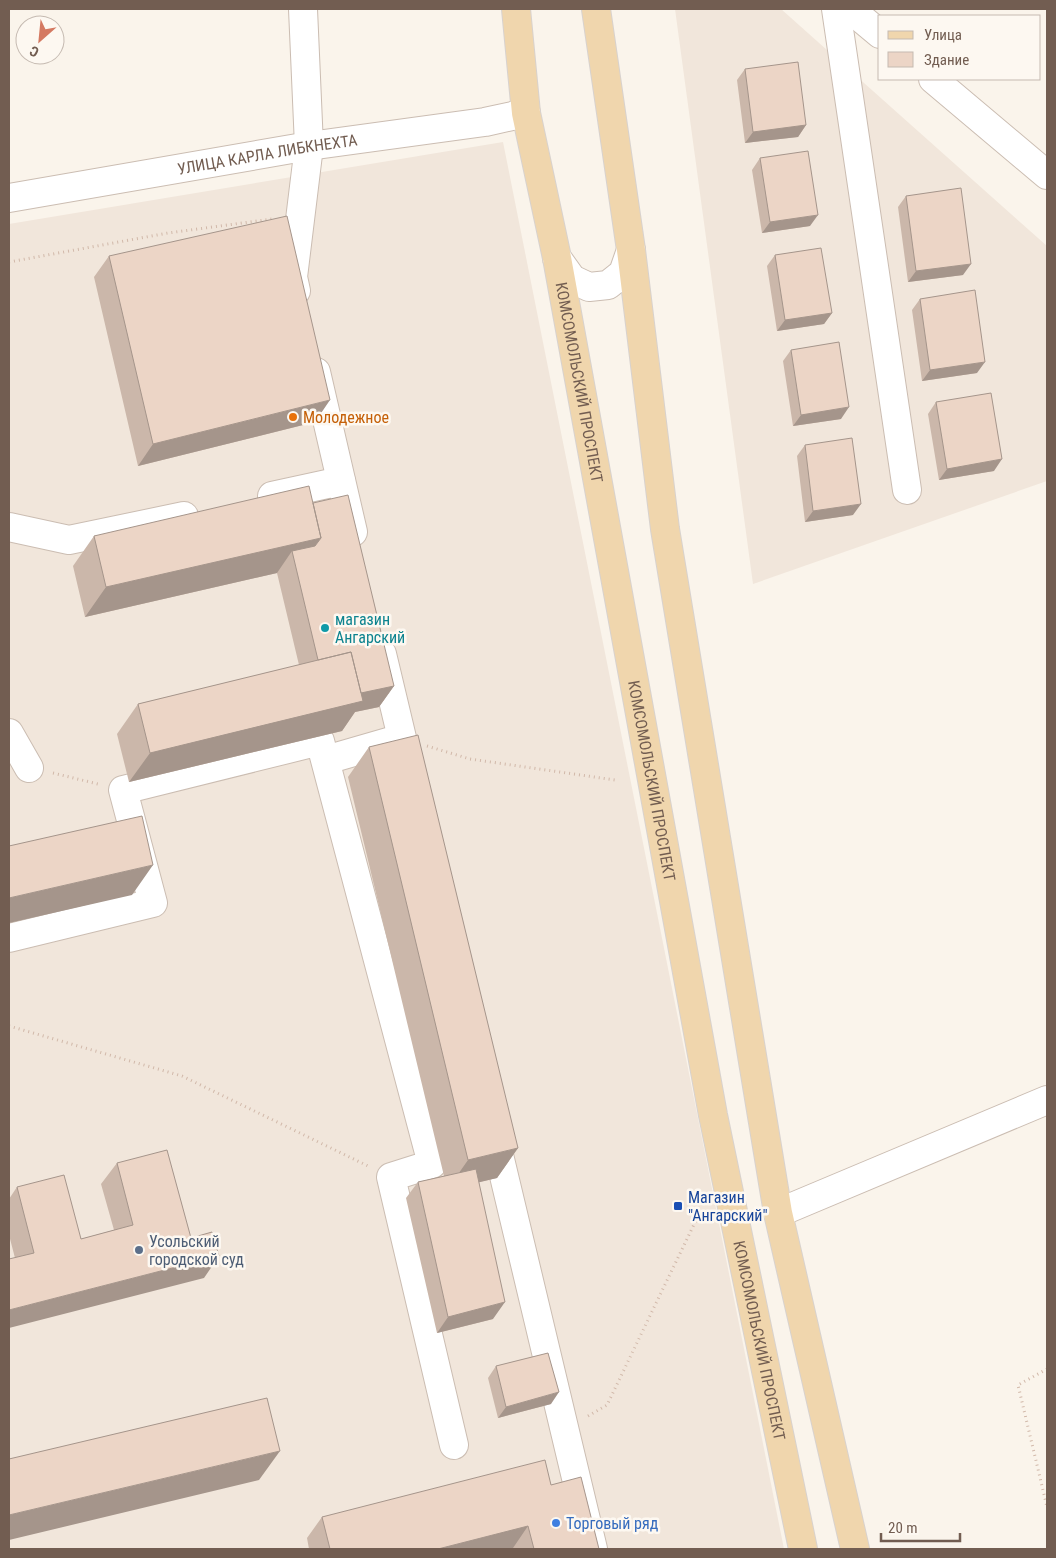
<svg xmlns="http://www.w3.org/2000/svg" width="1056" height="1558" font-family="'Roboto Condensed',sans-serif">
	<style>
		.residential { fill: #f1e6db }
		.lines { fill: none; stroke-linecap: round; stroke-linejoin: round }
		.minor-casing { stroke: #cbbdb2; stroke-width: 30 }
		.major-casing { stroke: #d8d2ce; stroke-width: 30 }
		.path { stroke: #d1b8a9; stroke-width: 3; stroke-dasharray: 1 4; stroke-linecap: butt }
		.minor { stroke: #fff; stroke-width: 28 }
		.major { stroke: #f0d6ad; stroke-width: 28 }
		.wall { fill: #cbb7aa }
		.shaded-wall { fill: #a5958b }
		.building { fill: #ecd5c6; stroke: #a5958b }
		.food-dot { fill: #e8710a; stroke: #fdf8f1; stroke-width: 2 }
		.culture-dot { fill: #0f9aa8; stroke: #fdf8f1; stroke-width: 2 }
		.transit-dot { fill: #1a4fb4; stroke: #fdf8f1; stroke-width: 2 }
		.service-dot { fill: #5c6f8a; stroke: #fdf8f1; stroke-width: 2 }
		.shop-dot { fill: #3f7fe0; stroke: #fdf8f1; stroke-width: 2 }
		.labels { text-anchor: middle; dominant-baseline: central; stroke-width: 5; stroke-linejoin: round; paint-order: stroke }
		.street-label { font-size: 16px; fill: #725d51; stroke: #fdf8f1 }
		.food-label { font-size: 16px; fill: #c56008; stroke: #fdf8f1; text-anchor: start }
		.culture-label { font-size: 16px; fill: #0d838f; stroke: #fdf8f1; text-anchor: start }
		.transit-label { font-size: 16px; fill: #164399; stroke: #fdf8f1; text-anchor: start }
		.service-label { font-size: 16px; fill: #4e5e75; stroke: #fdf8f1; text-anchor: start }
		.shop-label { font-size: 16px; fill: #366cbe; stroke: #fdf8f1; text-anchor: start }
	</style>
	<rect width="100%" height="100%" fill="#faf4eb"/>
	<!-- residential -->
	<path class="residential" d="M675,9H781L1047,246V481L753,584Z
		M503,142L784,1549H9V224Z"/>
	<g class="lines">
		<defs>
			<g id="minor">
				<path d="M836,9L907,490"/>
				<path d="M850,9L880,34"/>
				<path d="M933,79L1047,175"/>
				<path id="s1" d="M9,198L309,146L485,122L526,113"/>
				<path d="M557,258L572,279L589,287L608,285L623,273L631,250"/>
				<path d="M296,291L293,277L309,146L303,9"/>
				<path d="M316,372L353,532"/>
				<path d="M272,496L341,481"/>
				<path d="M9,527L69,540L184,516"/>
				<path d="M9,733L29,768"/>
				<path d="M326,760L402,738L382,654"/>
				<path d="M9,938L153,903L123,790L320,741L432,1164L391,1177L454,1445"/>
				<path d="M494,1134L593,1549"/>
				<path d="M778,1213L1047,1100"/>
			</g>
			<g id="major">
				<path id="s2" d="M516,9L526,113L557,258L713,1115L803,1549"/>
				<path d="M596,9L631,250L665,529L778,1213L855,1549"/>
			</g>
		</defs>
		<!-- minor casing -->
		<use href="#minor" class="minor-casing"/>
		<!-- major casing -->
		<use href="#major" class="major-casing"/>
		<!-- path -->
		<path class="path" d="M9,262L168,233L272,219
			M427,746L470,759L615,780
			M53,773L98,784
			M9,1026L182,1076L368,1166
			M1047,1369L1018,1385L1047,1507
			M588,1416L607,1405L700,1212"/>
		<!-- minor -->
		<use href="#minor" class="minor"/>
		<!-- major -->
		<use href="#major" class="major"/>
	</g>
	<!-- wall -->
	<path class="wall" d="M745,69L806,125L798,137L745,143L737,80Z
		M760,158L810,226L762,233L752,170Z
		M906,196L963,275L908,282L898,207Z
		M775,255L832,313L824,324L777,331L767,266Z
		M109,256L315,422L138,466L94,277Z
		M920,299L977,373L922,381L912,310Z
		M791,350L841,419L793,426L783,361Z
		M936,402L994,471L939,480L928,414Z
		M805,445L853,515L805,522L797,456Z
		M313,503L394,686L379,707L355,712L342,731L129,782L117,734L138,704L299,665L277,573L85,617L73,566L94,536Z
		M369,747L518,1148L497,1178L479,1182L493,1319L437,1333L406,1198L418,1182L444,1176L348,777Z
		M117,1163L191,1238L204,1278L15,1258L9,1235V1199L17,1187L81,1239L114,1230L101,1184Z
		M496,1366L551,1404L498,1418L488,1378Z
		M551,1485L599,1549H514L513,1548L507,1549H309L307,1538L322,1517Z"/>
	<!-- shaded-wall -->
	<path class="shaded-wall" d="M806,125L798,137L745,143L753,132Z
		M818,215L810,226L762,233L770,222Z
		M971,264L963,275L908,282L916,271Z
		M832,313L824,324L777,331L785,320Z
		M985,362L977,373L922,381L930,370Z
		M330,400L315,422L138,466L153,444Z
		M849,407L841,419L793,426L801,415Z
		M1002,459L994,471L939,480L947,469Z
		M861,504L853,515L805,522L813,511Z
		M321,538L300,568L292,551L277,573L85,617L106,587Z
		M394,686L379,707L355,712L342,731L129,782L150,753L354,694Z
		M153,865L132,895L9,923V898Z
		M518,1148L497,1178L447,1190L468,1160Z
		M219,1256L204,1278L9,1328V1310Z
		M505,1302L493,1319L437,1333L448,1317Z
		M559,1392L551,1404L498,1418L506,1407Z
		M280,1451L259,1480L9,1540V1515Z
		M528,1526L513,1548L507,1549H438Z"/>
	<!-- building -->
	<path class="building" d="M798,62L806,125L753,132L745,69Z
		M808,151L818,215L770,222L760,158Z
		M961,188L971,264L916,271L906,196Z
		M287,216L330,400L153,444L109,256Z
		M821,248L832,313L785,320L775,255Z
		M975,290L985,362L930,370L920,299Z
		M839,342L849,407L801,415L791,350Z
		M991,393L1002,459L947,469L936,402Z
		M852,438L861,504L813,511L805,445Z
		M309,486L321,538L106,587L94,536Z
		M348,495L394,686L361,693L351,652L318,660L292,551L315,546L321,538L313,503Z
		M351,652L363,701L150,753L138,704Z
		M418,735L518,1148L468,1160L369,747Z
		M142,816L153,865L9,898V846Z
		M167,1150L191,1238L212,1232L219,1256L9,1310V1259L34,1253L17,1187L64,1175L81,1239L133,1225L117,1163Z
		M476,1169L505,1302L448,1317L418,1182Z
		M548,1353L559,1392L506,1407L496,1366Z
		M267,1398L280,1451L9,1515V1459Z
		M545,1460L551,1485L581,1477L599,1549H534L528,1526L438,1549H330L322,1517Z"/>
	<!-- markers -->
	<circle class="food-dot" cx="293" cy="417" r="5"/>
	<circle class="culture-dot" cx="325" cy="628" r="5"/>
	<rect class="transit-dot" x="673" y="1201" width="10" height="10" rx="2.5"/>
	<circle class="service-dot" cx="139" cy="1250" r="5"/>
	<circle class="shop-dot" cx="556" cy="1523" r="5"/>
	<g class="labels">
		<!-- street labels -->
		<g class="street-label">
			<text stroke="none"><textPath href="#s1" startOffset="262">УЛИЦА КАРЛА ЛИБКНЕХТА</textPath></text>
			<text stroke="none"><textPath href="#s2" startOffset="379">КОМСОМОЛЬСКИЙ ПРОСПЕКТ</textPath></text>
			<text stroke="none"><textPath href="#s2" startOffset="784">КОМСОМОЛЬСКИЙ ПРОСПЕКТ</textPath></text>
			<text stroke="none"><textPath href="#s2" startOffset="1354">КОМСОМОЛЬСКИЙ ПРОСПЕКТ</textPath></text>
		</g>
		<!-- food labels -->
		<g class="food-label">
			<text x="303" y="417">Молодежное</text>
		</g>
		<!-- culture labels -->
		<g class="culture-label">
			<text x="335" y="619">магазин<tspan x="335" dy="18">Ангарский</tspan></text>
		</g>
		<!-- transit labels -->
		<g class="transit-label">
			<text x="688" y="1197">Магазин<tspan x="688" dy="18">"Ангарский"</tspan></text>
		</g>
		<!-- service labels -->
		<g class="service-label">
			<text x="149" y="1241">Усольский<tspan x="149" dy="18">городской суд</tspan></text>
		</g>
		<!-- shop labels -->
		<g class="shop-label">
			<text x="566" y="1523">Торговый ряд</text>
		</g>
	</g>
	<!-- border -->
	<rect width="1056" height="1558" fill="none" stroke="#725d51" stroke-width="20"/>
	<!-- legend -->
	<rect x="878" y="15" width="162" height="65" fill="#fdf8f1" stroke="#c5bab1"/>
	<rect x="888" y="31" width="25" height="8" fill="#f0d6ad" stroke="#c5bab1"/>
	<text x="924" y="40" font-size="15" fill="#725d51">Улица</text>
	<rect x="888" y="52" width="25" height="15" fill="#ecd5c6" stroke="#c5bab1"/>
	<text x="924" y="65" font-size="15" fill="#725d51">Здание</text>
	<!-- north arrow -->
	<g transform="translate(40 40) rotate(207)"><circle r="24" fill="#fdf8f1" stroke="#c5bab1"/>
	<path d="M0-4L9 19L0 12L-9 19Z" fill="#d47961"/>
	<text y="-8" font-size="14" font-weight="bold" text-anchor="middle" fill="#725d51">С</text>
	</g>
	<!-- scale -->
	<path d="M881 1533v8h79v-8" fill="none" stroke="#725d51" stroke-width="2.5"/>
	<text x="888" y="1533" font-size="15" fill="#725d51" stroke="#fdf8f1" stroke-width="4" paint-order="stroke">20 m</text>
</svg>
